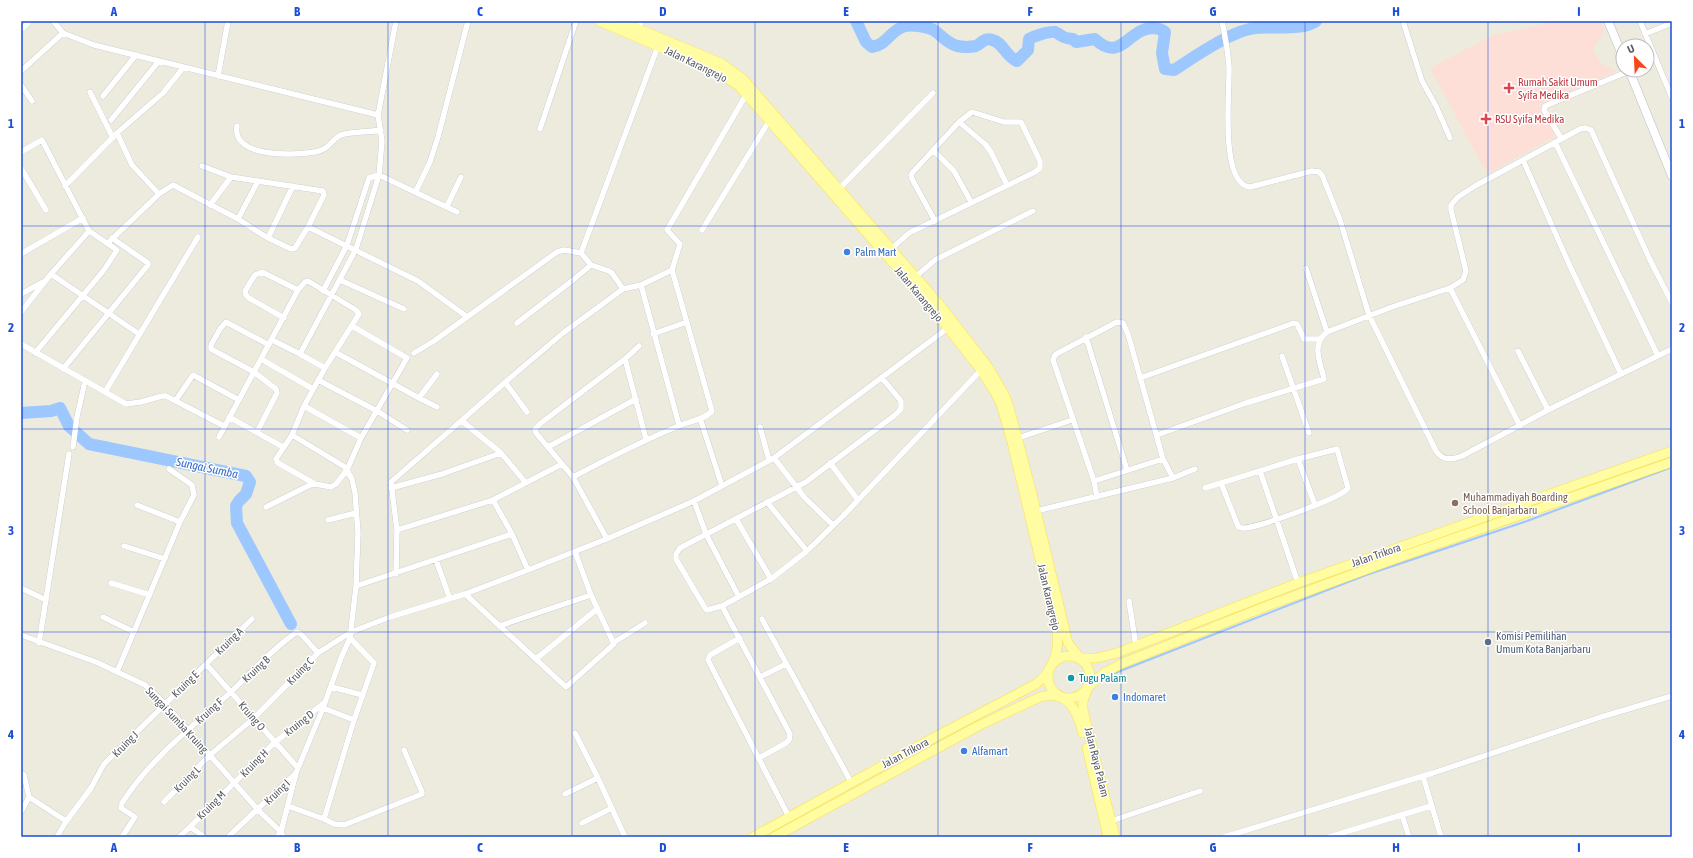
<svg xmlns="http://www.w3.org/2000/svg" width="1693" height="858" font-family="'Asap Condensed',sans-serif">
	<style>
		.medical { fill: #fddfd7 }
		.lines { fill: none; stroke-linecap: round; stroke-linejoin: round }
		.stream { stroke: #9cc7ff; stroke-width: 2 }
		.river { stroke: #9cc7ff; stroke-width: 12 }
		.minor-casing { stroke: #bcbdc4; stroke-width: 6 }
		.secondary-casing { stroke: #bbbec6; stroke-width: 9 }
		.primary-casing { stroke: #fde147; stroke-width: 10 }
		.minor { stroke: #fff; stroke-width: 5.5 }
		.secondary { stroke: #fff; stroke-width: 8 }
		.primary { stroke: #fffca1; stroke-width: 9 }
		.grid { fill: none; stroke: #1d4ed8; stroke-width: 1; stroke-opacity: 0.55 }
		.health-dot { fill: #e0444e; stroke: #fff; stroke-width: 1.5 }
		.shop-dot { fill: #3f7fe0; stroke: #fff; stroke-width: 1.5 }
		.education-dot { fill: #8d6e63; stroke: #fff; stroke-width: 1.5 }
		.service-dot { fill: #5c6f8a; stroke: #fff; stroke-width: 1.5 }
		.culture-dot { fill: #0f9aa8; stroke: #fff; stroke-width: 1.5 }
		.labels { text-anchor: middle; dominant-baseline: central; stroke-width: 3; stroke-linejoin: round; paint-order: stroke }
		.street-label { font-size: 11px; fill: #585b61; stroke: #fff }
		.health-label { font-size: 11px; fill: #be3a42; stroke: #fff; text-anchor: start }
		.shop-label { font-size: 11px; fill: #366cbe; stroke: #fff; text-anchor: start }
		.education-label { font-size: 11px; fill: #785e54; stroke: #fff; text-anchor: start }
		.service-label { font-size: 11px; fill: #4e5e75; stroke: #fff; text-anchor: start }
		.culture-label { font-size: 11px; fill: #0d838f; stroke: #fff; text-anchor: start }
		.water-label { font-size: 12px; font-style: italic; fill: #366bcb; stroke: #fff }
		.neatline { fill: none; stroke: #1d4ed8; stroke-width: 1.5 }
		.grid-label { font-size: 13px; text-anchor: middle; font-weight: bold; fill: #1d4ed8 }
	</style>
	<rect width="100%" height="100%" fill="#ecebde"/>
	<!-- medical -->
	<path class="medical" d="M1559,21H1601L1604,31L1593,49L1601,64L1617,70L1618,71L1539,104L1556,136L1487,174L1430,68L1494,35Z"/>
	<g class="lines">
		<!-- stream -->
		<path class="stream" d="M1110,675L1366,575L1527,521L1672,467"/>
		<!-- river -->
		<path class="river" d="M856,21L866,42L872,47C887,45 890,30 905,26C913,25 928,26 935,31C943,37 947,43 957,46C962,47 971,47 976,46C982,43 985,37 992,40C1003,42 1006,57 1017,61L1028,50L1029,39C1034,36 1050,31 1055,32C1064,36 1060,38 1073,39L1076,42L1095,39C1121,64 1128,28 1153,28C1157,28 1162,30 1165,32L1162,53L1165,69L1174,70C1194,57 1232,30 1256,28C1273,26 1302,31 1316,21
			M21,413L51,411L60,408L69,426L89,444L246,476L250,482L246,494L239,501L236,506L237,523L291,624"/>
		<defs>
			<path id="minor" d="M53,21L63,33L94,45L378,115
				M1222,21C1225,36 1228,51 1229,67C1230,90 1219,184 1250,187L1312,171L1319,172L1322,175L1340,220L1369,315L1436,451C1443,461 1451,460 1462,456L1548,410L1672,349
				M1403,21L1422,81L1436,106L1450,138
				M1640,21L1672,98
				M637,29L642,21
				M21,30L30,21
				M1645,34L1672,23
				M658,46L581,253L591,265L609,271L612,273L623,289L641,285L672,270
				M21,71L63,33
				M218,76L228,21
				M21,85L32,101
				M90,92L113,138
				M103,96L136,55
				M111,120L159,61
				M959,122L985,144L991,152L1007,185
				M237,126C231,159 299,156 319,151C329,149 332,139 341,135C348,132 372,132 381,130
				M540,129L576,21
				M117,133L132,165L159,194L173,185L238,219L268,238L291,249L295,248L308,227L324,195L323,191L231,177L202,166
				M1561,138L1544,110L1545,106L1629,71
				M1555,142L1658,356
				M933,150L954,171L971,202
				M21,152L42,140L89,231L117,250L104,270L35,353
				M1523,160L1569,264L1621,374
				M21,168L46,210
				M65,186L117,133L163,93L183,68
				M839,189L933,93
				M416,191L430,162L438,137L468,21
				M210,205L231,177
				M447,206L461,177
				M238,219L258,181
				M308,227L418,281L466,316
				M702,230L769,121
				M268,238L293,186
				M110,241L159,194
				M891,249L909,233L1035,172L1040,168V161L1021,122H1004L972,112L959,122L913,172L911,175L912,179L935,221
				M21,254L83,218
				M1306,268L1327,332
				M51,274L139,334
				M914,278L935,260L1033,211
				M340,280L404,309
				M641,285L679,425
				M1450,288L1520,426
				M323,291L347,245L369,178L379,175L457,212
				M21,294L43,282
				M21,312L51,274L89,231
				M284,318L249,298L246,295L245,291L255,275L262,272L298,290
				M517,323L573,280L591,265
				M653,334L687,322
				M1086,337L1127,470
				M272,340L300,354L356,249L379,175L382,141L378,115L396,21
				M21,344L126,404L141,402L162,396H166L224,426
				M1518,351L1548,410
				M335,352L419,398L437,374
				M298,353L325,368
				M414,353L434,341L557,252L564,250L581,253
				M1282,356L1309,433
				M261,359L313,389
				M625,359L646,439
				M63,369L148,265V263L112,238
				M1140,378L1294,323L1297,324L1304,339H1319
				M318,380L377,411L407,430
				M505,382L527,412
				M105,392L198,237
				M419,398L437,407
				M176,400L193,375L239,400
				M304,406L361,438
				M229,417L283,447
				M700,418L722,486
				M462,421L501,453L526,483
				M760,427L769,460
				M257,432L277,393L276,389L254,372L211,349V345L220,329L226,322L269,345
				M1157,435L1246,403L1324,379C1320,361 1311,345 1327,332L1392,307L1450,288L1463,280L1466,271L1451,210V205L1458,197L1475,186L1580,129L1585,128L1591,130L1650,260L1672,303
				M219,437L298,290L305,282L308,281L356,310L359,314L325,368L304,406L292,435L276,459L278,463L315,484
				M1018,438L1072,420
				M73,447L77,417L85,381
				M548,447L636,399
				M774,458L805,498L833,525
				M1298,459L1315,505
				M830,463L858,500
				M1260,471L1298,583
				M573,477C607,459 640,442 676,427C686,422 705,420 712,411L672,270L680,244L667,230L746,95
				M1094,481L1163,459
				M391,488L442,474L501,453
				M1205,488L1298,459L1337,449L1348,488C1342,498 1257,528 1243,528C1240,528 1240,528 1238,526L1221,483
				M1097,497L1094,481L1053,360L1055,355L1058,353L1117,322L1123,323L1128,334L1163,459L1173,478L1195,469
				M493,500L512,534L528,570
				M694,501L706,534L739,597
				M767,502L807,551
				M137,505L180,522
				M266,507L310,485L315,484L331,487L336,484L347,470L361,438L407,358L352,326
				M1036,511L1173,478
				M736,519L771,579
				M328,520L356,513
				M397,530L493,500L562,464
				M607,539L573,477L536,433L535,429L541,423L625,359L639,346
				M124,546L165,559
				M436,560L450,599
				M396,574L397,530L391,482L517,372L563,333L623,289
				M111,583L150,595
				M356,586L512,534
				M21,588L46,600
				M465,594L566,687L614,644L591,595L575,552
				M1129,601L1136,646
				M722,606L771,579L807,551L843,516L981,370
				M103,617L134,632
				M762,619L851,782
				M499,626L591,595
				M21,635L96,662L145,685L165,704L258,810L281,832L283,837
				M740,638L710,655L708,660L789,817
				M39,643L69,454
				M613,643L645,623
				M536,659L597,609
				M206,664L298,768
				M117,672L180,522L194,495L192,485L169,469
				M760,677L786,664
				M332,687L362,695
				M323,708L354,720
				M575,733L598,778L625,837
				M759,758L786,743L789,740L790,734L722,606L707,610L705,608L676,559V554L680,548L806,482L895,415L901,409V401L882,378
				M21,773L24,775L29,797L66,821
				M1423,776L1441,837
				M565,794L598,778
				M164,802L210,755L254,718L318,653L351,632L390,617L465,594L528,570L609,538L694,501L774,458L948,328
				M288,806L324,819L354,720L374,663L350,638
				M21,812L29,797
				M1402,815L1409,837
				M324,819L334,824L344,825L422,794V792L404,750
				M1111,821L1200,791
				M582,823L612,808
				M190,827L274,743L324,703
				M57,837L65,823L91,788L104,764L252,619
				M122,837L135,817L121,808L122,803C150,759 193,726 231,692C252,672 273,648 297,632L301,634L318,653
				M179,837L190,827L205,837
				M228,837L296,773
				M277,837L281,832L296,773L323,708L341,658L350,638L356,586L358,533L355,493L352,479L345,467L292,435
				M1224,837L1433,773L1601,717L1672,696
				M1329,837L1431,806"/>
			<path id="secondary" d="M1608,21L1623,57
				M1629,70L1672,176"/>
			<path id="primary" d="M599,21L716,71L739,86L933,309L981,370L995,392L1001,404L1012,442L1057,631C1060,651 1052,672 1036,684L920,745L753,837
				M619,21L721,63L743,79L940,305L988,367L1005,396L1009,407L1031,490L1068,643L1080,658H1097L1117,653L1298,583L1672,451
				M1048 677a21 21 0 1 1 42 0a21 21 0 1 1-42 0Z
				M1087,748L1108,837
				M774,837L978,726L1040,697C1067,689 1077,710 1083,733
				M1115,837L1083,710V701L1088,687L1104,673L1123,663L1267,606L1392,560L1672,462"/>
		</defs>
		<!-- minor casing -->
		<use href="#minor" class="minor-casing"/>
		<!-- secondary casing -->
		<use href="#secondary" class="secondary-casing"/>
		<!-- primary casing -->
		<use href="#primary" class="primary-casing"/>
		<!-- minor -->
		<use href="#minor" class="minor"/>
		<!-- secondary -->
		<use href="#secondary" class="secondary"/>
		<!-- primary -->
		<use href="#primary" class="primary"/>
	</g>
	<!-- grid -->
	<path class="grid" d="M205,21V837M388,21V837M572,21V837M755,21V837M938,21V837M1121,21V837M1305,21V837M1488,21V837M21,226H1672M21,429H1672M21,632H1672"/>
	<!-- markers -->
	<g class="health-dot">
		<path d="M1507 82h4v4h4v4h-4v4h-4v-4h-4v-4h4z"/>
		<path d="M1484 113h4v4h4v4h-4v4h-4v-4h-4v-4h4z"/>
	</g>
	<g class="shop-dot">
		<circle cx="847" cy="252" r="4"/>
		<circle cx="1115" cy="697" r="4"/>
		<circle cx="964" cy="751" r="4"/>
	</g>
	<circle class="education-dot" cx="1455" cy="503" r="4"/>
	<circle class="service-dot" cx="1488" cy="642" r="4"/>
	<circle class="culture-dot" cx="1071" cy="678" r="4"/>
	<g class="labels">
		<!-- street labels -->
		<g class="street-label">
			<text transform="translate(696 64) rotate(26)">Jalan Karangrejo</text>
			<text transform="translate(919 294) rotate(50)">Jalan Karangrejo</text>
			<text transform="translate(1376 555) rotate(-19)">Jalan Trikora</text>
			<text transform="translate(1049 597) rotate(77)">Jalan Karangrejo</text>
			<text transform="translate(229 641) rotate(-44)">Kruing A</text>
			<text transform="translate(256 669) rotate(-43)">Kruing B</text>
			<text transform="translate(300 671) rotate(-46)">Kruing C</text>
			<text transform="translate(185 684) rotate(-44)">Kruing E</text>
			<text transform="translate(209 711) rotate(-42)">Kruing F</text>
			<text transform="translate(252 716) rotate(49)">Kruing O</text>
			<text transform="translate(177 720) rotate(47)">Sungai Sumba Kruing</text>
			<text transform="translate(299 723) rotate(-38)">Kruing D</text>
			<text transform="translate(125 744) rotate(-45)">Kruing J</text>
			<text transform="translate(905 753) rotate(-28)">Jalan Trikora</text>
			<text transform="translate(1097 762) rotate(76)">Jalan Raya Palam</text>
			<text transform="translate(254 763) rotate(-45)">Kruing H</text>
			<text transform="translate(187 779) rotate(-45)">Kruing L</text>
			<text transform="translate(277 792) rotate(-44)">Kruing I</text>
			<text transform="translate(211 805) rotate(-45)">Kruing M</text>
		</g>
		<!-- health labels -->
		<g class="health-label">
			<text x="1518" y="82">Rumah Sakit Umum<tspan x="1518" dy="13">Syifa Medika</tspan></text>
			<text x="1495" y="119">RSU Syifa Medika</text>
		</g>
		<!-- shop labels -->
		<g class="shop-label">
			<text x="855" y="252">Palm Mart</text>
			<text x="1123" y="697">Indomaret</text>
			<text x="972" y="751">Alfamart</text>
		</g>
		<!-- education labels -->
		<g class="education-label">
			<text x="1463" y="497">Muhammadiyah Boarding<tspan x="1463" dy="13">School Banjarbaru</tspan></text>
		</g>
		<!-- service labels -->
		<g class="service-label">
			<text x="1496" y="636">Komisi Pemilihan<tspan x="1496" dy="13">Umum Kota Banjarbaru</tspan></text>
		</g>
		<!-- culture labels -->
		<g class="culture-label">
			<text x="1079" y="678">Tugu Palam</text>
		</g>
		<!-- water labels -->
		<g class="water-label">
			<text transform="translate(207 468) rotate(12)">Sungai Sumba</text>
		</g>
	</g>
	<!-- border -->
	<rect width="1693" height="858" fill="none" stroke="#ffffff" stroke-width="44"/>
	<!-- north arrow -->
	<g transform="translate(1635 58) rotate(336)"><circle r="19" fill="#ffffff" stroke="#bcbdc0"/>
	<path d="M0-3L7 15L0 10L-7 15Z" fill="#f7481a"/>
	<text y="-6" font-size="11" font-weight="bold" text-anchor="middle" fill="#585b61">U</text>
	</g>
	<rect x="22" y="22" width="1649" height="814" class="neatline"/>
	<g class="grid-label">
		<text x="114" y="16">A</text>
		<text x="297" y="16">B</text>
		<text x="480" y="16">C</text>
		<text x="663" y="16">D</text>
		<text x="846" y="16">E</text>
		<text x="1030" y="16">F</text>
		<text x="1213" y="16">G</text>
		<text x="1396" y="16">H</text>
		<text x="1579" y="16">I</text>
		<text x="11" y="128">1</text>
		<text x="1682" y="128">1</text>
		<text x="11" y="332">2</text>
		<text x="1682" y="332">2</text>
		<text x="11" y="535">3</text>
		<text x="1682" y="535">3</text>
		<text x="11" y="739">4</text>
		<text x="1682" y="739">4</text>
		<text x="114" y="852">A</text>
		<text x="297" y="852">B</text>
		<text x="480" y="852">C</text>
		<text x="663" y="852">D</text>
		<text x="846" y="852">E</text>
		<text x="1030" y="852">F</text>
		<text x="1213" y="852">G</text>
		<text x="1396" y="852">H</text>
		<text x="1579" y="852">I</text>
	</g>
</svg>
